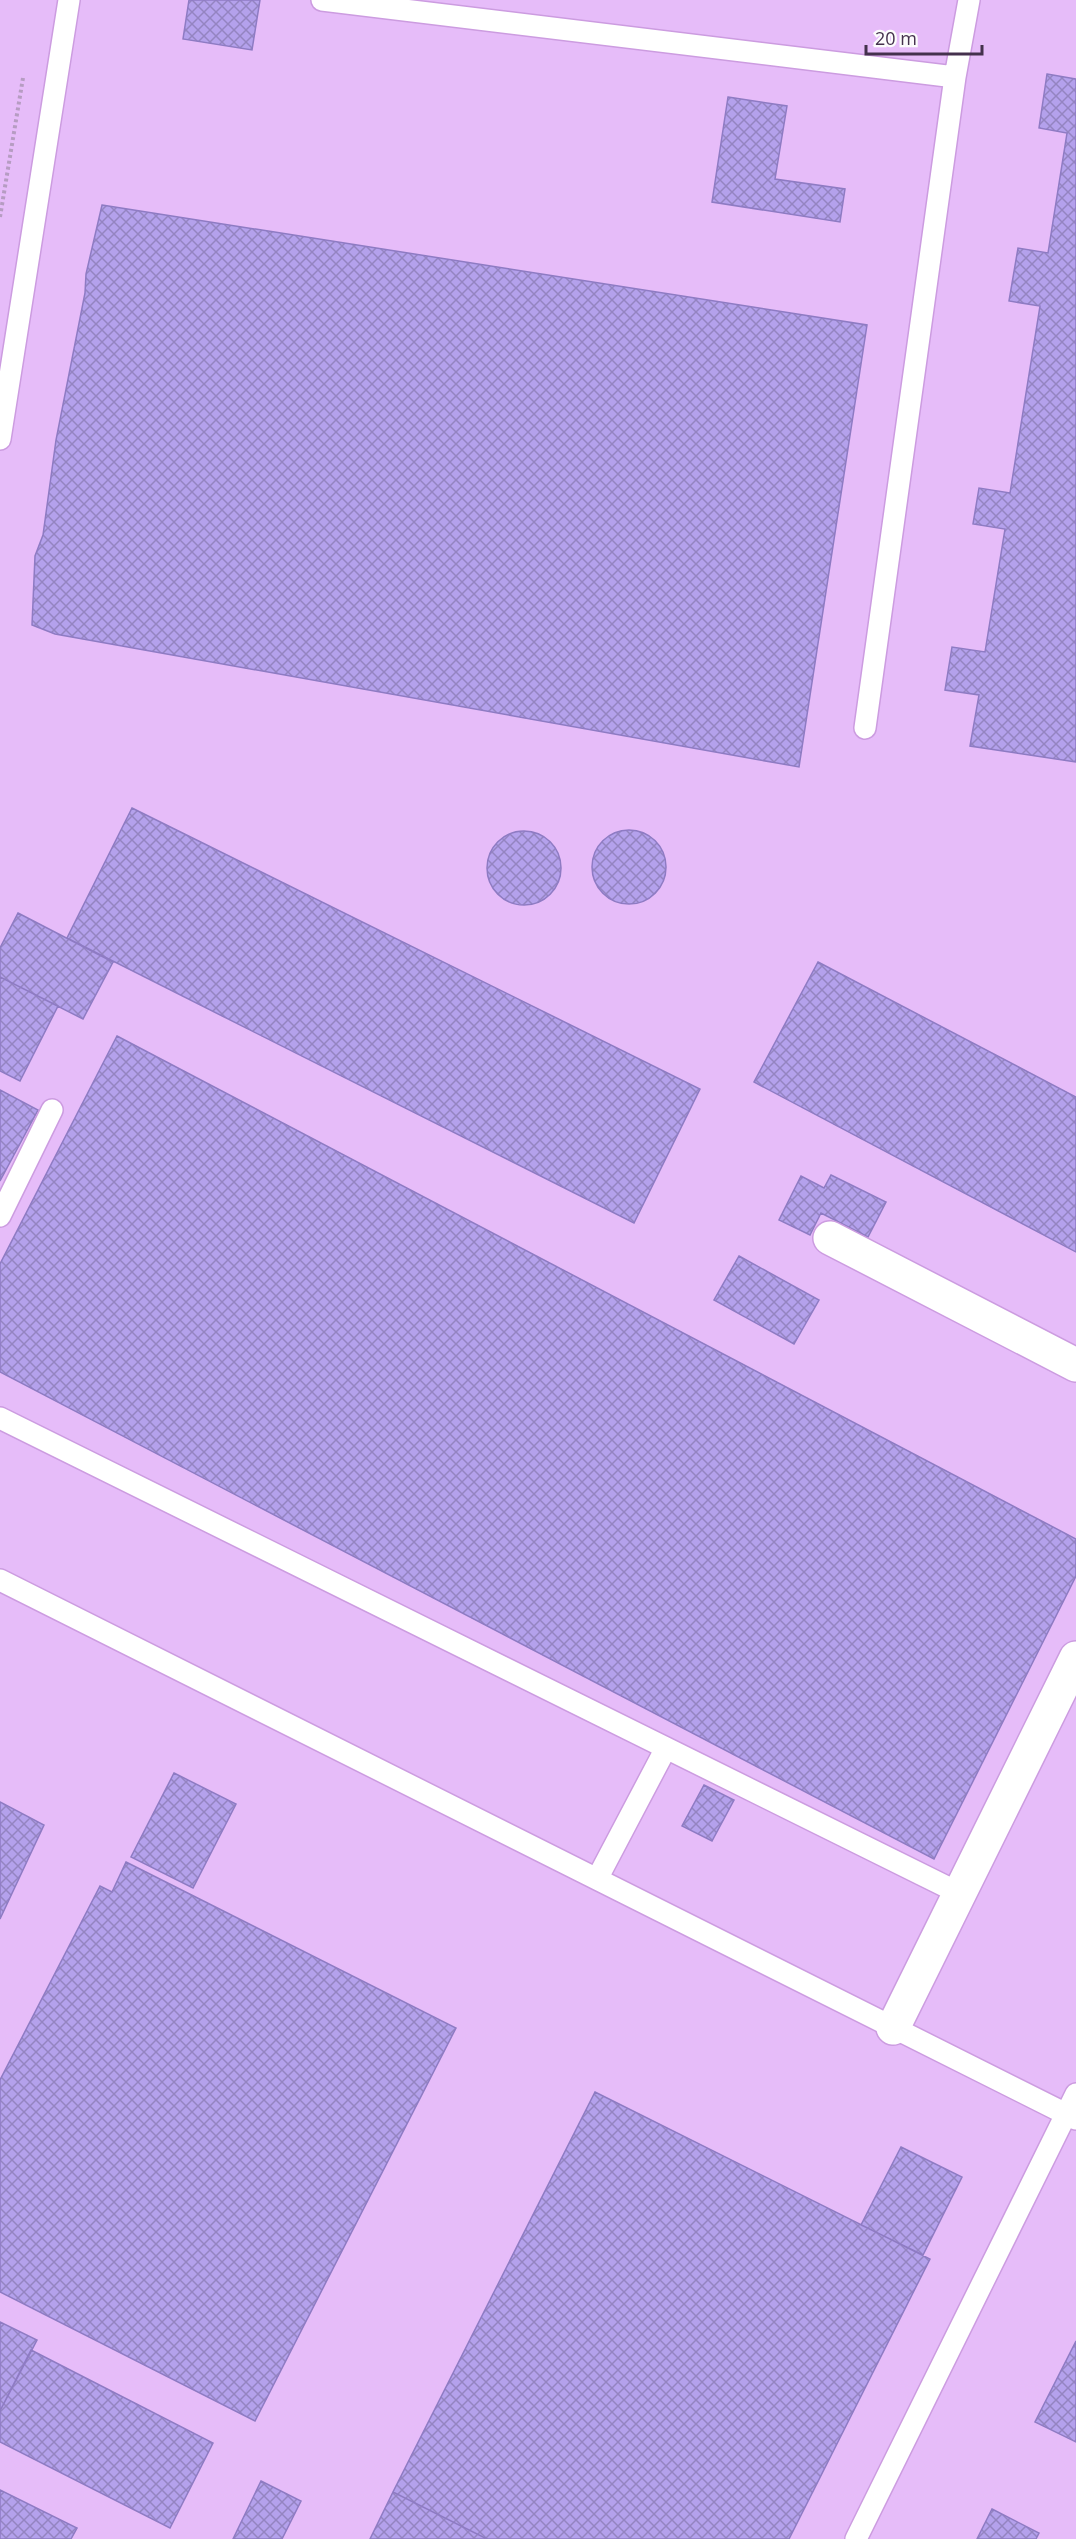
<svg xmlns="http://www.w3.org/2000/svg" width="1076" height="2539" font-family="'Open Sans',sans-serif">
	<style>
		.built { fill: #e6bcf9 }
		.building { fill: url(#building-cross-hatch); stroke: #8e7bc3; stroke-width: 1.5 }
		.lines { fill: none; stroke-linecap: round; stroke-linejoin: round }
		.service-casing { stroke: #cc9ce0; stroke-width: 24 }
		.minor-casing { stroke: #cc9ce0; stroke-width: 36 }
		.path { stroke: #b69cc2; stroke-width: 4; stroke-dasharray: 3 3; stroke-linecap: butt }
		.service { stroke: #fff; stroke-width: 21 }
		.minor { stroke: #fff; stroke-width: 33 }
	</style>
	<defs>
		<pattern id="building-cross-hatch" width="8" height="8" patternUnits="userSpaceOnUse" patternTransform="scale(1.5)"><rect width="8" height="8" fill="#b4a1ec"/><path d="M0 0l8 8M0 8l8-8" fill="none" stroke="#9484c1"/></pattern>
	</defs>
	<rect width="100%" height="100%" fill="#eccff9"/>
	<!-- built -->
	<path class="built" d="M0,0H1076V2539H0Z"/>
	<!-- building -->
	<path class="building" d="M189,0H260L252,50L183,39Z
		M1047,74L1076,79V762L970,746L979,695L945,690L952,647L985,652L1005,529L973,524L979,488L1010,493L1040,306L1009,301L1018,248L1048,253L1067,133L1039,128Z
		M728,97L787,106L775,179L845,189L840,222L712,202Z
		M102,205L867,325L799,767L55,634L32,625L35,556L43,535L56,440L85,293L86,274Z
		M132,808L700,1089L634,1223L67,938Z
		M592 867a37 37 0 1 1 74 0a37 37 0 1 1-74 0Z
		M487 868a37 37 0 1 1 74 0a37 37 0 1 1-74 0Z
		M18,913L113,962L83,1019L0,977V948Z
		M818,962L1076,1097V1252L754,1082Z
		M0,977L58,1006L20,1081L0,1071Z
		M117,1036L1076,1539V1576L934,1859L0,1372V1264Z
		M0,1090L38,1110L0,1181Z
		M831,1175L886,1202L868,1237L821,1213L810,1235L779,1220L801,1176L824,1188Z
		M739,1256L819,1300L794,1344L714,1300Z
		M174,1773L236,1804L193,1888L131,1857Z
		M704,1785L734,1800L712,1841L682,1826Z
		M0,1802L44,1825L0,1919Z
		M126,1862L456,2028L255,2421L0,2292V2080L100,1886L112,1892Z
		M595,2092L930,2259L789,2539H487L393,2492Z
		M901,2147L962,2177L923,2255L861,2225Z
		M0,2322L37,2340L0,2411Z
		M1076,2341V2442L1035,2422Z
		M31,2350L213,2443L170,2528L0,2442V2411Z
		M261,2481L301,2501L282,2539H233Z
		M0,2490L77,2528L71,2539H0Z
		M393,2492L487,2539H370Z
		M992,2509L1039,2533L1036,2539H977Z"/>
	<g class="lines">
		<defs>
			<path id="service" d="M322,0L955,77
				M0,439L69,0
				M865,728L955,77L969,0
				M0,1216L52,1110
				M0,1418L959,1893
				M0,1580L1076,2119
				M597,1879L666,1748
				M856,2539L1076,2094"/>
			<path id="minor" d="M830,1238L1076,1365
				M893,2028L1076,1658"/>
		</defs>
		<!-- service casing -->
		<use href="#service" class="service-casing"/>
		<!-- minor casing -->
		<use href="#minor" class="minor-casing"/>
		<!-- path -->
		<path class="path" d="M0,217L23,78"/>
		<!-- service -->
		<use href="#service" class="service"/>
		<!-- minor -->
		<use href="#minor" class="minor"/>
	</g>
	<!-- scale -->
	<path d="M866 45v9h116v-9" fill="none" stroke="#44314d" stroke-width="3"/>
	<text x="875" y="45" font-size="18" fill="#44314d" stroke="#fcfcfc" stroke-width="4.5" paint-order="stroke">20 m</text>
</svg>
